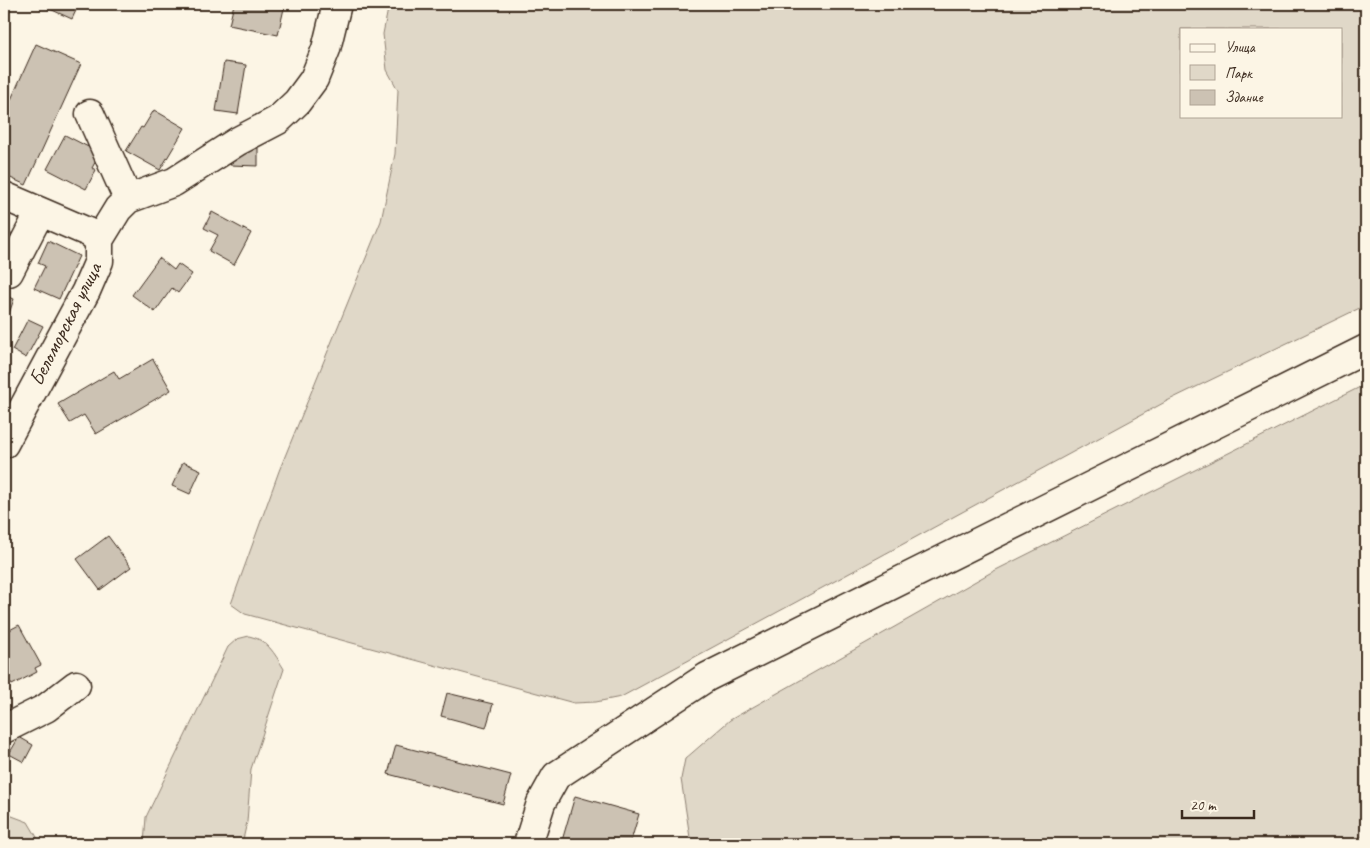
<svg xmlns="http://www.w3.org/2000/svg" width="1370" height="848" font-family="Caveat,sans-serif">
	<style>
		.green { fill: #e0d8c8; stroke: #8e8173; fill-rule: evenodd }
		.building { fill: #ccc2b3; stroke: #3b2a1e }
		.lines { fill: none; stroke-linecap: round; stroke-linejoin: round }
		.minor-casing { stroke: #3b2a1e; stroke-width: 31 }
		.minor { stroke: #fcf5e5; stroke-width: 28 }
		.labels { text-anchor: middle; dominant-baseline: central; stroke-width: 4; stroke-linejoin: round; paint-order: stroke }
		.street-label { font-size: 21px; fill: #3b2a1e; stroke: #fcf5e5 }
	</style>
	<rect width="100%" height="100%" fill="#fcf5e5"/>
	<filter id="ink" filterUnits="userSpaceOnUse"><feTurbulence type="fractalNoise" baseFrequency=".02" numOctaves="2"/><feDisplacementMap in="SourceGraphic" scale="10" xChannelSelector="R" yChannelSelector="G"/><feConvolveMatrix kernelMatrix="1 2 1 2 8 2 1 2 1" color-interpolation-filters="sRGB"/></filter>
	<g filter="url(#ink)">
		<!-- green -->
		<path class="green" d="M389,4H1366V305L1167,401L621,697L596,702L574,703L245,614L231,604L279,471L381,221L395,154L398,90L387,70L383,34ZM1181,29H1341V116H1181Z
			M1366,384V844H691L681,779L685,759L730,720L990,573Z
			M249,636C268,640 274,653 284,669L251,769L247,822L242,844H144L146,817L228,647L237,639Z
			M4,813L28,822L41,844H4Z"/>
		<!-- building -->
		<path class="building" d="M39,4H79L72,19Z
			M234,4H285L278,35L229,25Z
			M36,44L81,64L26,185L4,175V115Z
			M224,62L246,65L238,114L216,111Z
			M154,110L185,128L160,170L126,151L141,127L143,128Z
			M65,135L100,153L92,168L96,170L86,189L47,169Z
			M231,147L258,148V166L230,165Z
			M212,212L251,233L234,265L209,251L218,235L204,228Z
			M48,241L79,256L59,299L34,288L45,266L38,263Z
			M159,258L174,270L178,264L192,274L178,293L172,288L155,312L132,295Z
			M4,295L14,299L4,328Z
			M28,319L43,326L26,358L12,350Z
			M153,359L171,390L96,434L84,415L70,423L58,404L114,371L119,379Z
			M183,462L201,470L190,494L172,486Z
			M108,536L131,567L100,590L77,559Z
			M19,625L41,665L35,668L37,672L12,685L10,682L4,685V633Z
			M447,693L493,704L486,728L441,716Z
			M19,737L33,745L24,762L9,754Z
			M396,745L511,775L503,804L388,774Z
			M575,796L639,814L630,844H561Z"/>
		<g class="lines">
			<defs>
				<path id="minor" d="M90,114L128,199
					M4,196L90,233L99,240V261L86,291L4,444
					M99,240L118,209L128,199L174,182L238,141L278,120L297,102L314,79L326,49L337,4
					M9,272L40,212
					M4,729L46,708L76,685
					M528,844L541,803L556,776L707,677L1366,349"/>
			</defs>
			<!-- minor casing -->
			<use href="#minor" class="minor-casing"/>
			<!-- minor -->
			<use href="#minor" class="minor"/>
		</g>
	</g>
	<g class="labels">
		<!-- street labels -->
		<g class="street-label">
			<text transform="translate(65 324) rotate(-63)">Беломорская улица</text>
		</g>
	</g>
	<!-- margin -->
	<rect width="1370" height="848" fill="none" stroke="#fcf5e5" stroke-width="20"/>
	<rect x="10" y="10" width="1350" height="828" fill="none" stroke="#3b2a1e" stroke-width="2" filter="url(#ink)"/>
	<!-- legend -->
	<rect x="1180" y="28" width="162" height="90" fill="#fcf5e5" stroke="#afa495"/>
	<rect x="1190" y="44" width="25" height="8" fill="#fcf5e5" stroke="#afa495"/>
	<text x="1225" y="52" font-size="15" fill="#3b2a1e">Улица</text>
	<rect x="1190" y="65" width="25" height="15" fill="#e0d8c8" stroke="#afa495"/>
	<text x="1225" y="78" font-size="15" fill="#3b2a1e">Парк</text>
	<rect x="1190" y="90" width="25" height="15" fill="#ccc2b3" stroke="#afa495"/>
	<text x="1225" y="102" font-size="15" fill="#3b2a1e">Здание</text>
	<!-- scale -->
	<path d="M1182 810v8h72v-8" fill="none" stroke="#3b2a1e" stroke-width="2.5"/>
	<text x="1190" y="810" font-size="15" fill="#3b2a1e" stroke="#fcf5e5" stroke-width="4" paint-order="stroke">20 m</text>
</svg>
